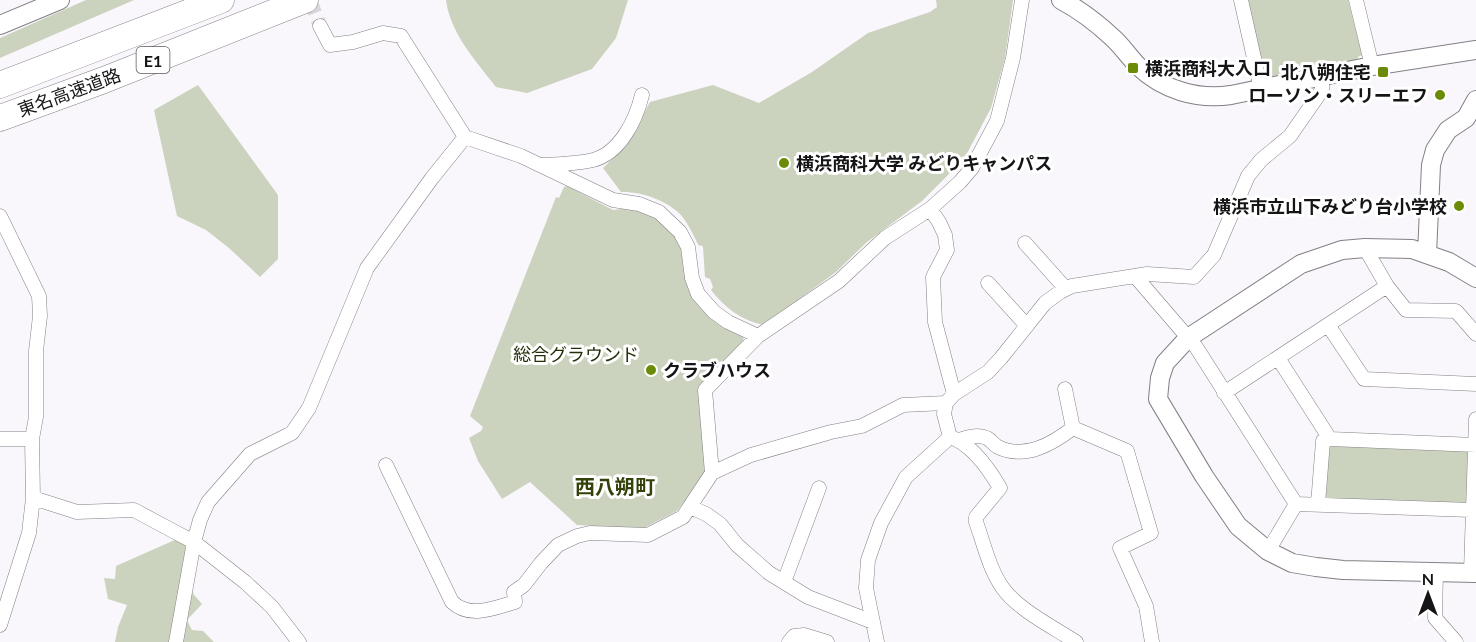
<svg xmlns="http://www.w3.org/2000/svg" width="1476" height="642" font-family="Lato,'Noto Sans JP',sans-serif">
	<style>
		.green { fill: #cbd3be }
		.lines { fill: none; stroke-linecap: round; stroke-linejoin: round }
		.minor-tunnel { stroke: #d7d4da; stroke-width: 14; stroke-dasharray: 14 7; stroke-linecap: butt }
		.minor-casing { stroke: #838085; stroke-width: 15 }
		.tertiary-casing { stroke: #838085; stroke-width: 20 }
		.motorway-casing { stroke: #838085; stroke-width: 27 }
		.minor { stroke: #fff; stroke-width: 14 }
		.tertiary { stroke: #fff; stroke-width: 18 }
		.motorway { stroke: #fff; stroke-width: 26 }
		.poi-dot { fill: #6b8a06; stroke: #fff; stroke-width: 2 }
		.labels { text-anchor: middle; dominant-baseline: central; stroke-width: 6; stroke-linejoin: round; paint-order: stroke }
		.shield { fill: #fff; stroke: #5b5a5c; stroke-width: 1.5 }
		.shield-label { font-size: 16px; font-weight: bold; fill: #151416 }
		.poi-label { font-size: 18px; font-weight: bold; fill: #151416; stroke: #fff; text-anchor: start }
		.street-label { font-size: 18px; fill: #151416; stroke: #fff }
		.park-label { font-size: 18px; fill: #242f08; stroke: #fff }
		.neighbourhood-label { font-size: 20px; font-weight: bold; fill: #334209; stroke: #fff }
	</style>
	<rect width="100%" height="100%" fill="#f9f6fc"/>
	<!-- green -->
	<path class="green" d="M86,0H134L0,58V38Z
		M446,0H628L616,38L592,69L527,93L496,87C476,61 450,33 446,0Z
		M936,0H1013L1005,58L991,108L964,159L922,201L867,242L836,272L764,325C742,321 724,307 711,290L713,287L710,279L705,277L703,247L701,245L699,246C693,235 688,222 679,213C665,200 641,191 621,192L603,168L626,146L650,102L713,85L759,103L812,72L868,33L930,12L937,7Z
		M1245,0H1348L1362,55L1358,57L1357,60L1271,79L1263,73Z
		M198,85L278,195V259L260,277L229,248L206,230L177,216L154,110Z
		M567,186L613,210L632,208L651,215L666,225L675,235L683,252L687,282L723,326L743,337L745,348L704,393L706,475L677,511L642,529L577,525L530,482L502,499L478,461L469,438L481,431L483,427L470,416L556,197L559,198L564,187Z
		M1327,444L1470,450L1467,507L1326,500L1323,497Z
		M177,539L188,544L169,642H115L118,627L127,605L108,599L104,578L115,579L116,566Z
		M190,590L202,604L187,620L192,630L203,631L214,642H182Z"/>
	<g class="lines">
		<!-- minor-tunnel -->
		<path class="minor-tunnel" d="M310,0L320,26"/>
		<defs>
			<path id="minor" d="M1241,0L1261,89
				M1356,0L1372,66
				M320,26L330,45L353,42L383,33L401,36L465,137L521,156L613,200L639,204L659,212L680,232L688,247L692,278L698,294L714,312L728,322L758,336
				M542,165C559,164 577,164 593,160C620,153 636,120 642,95
				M930,209L939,222L945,235L947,250L933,277L935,322L954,394
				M0,216L39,296L40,316L36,351V417L32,439L33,498L29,533L0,625
				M1025,243L1066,289
				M1365,248L1387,286L1406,310L1456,311L1476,334
				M1135,276L1196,347L1296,504L1472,510
				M988,283L1027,326
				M1328,325L1364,379L1476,384
				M1278,358L1330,439
				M1065,389L1073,428
				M1224,393L1387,286
				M1073,428L1127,451L1151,533L1120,548L1146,606L1152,642
				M0,439H32
				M959,440C968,437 978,434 987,438C991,440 994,445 998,447C1025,460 1052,444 1073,428
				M386,465L452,602C470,619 494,608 515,602L514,592L524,585L541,563L558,545L577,536L590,533L648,535L683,517L712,473L751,455L831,432L862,426L903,405L946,403
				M712,473L705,390L758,336L839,281L885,238L930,209L960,182L972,168L997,121L1013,58L1022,0
				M33,498L77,512L134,510L175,532L194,542L245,582L272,607L299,642
				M1318,504L1323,441L1330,439L1476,445
				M690,507L706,514L720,524L737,545L769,573L808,597L873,622
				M1268,551L1296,504
				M1436,571L1435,618L1456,642
				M1471,572L1476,419
				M784,582L819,488
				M176,642L194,542L200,520L208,502L250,454L292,433L309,408L367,268L432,178L465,137
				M789,642L794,636L804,635L827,642
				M877,642L866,588L868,560L881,523L906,477L950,437
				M1076,642C1053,627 1017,609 1002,587C989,568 984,544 976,522V517L1000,488C989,469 972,444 950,437L944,414L946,403L954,394L988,372L1001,358L1045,303L1060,292L1072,286L1147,274L1194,277L1214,255L1248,176L1261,160L1290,136L1322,90V76"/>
			<path id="tertiary" d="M1061,0C1080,10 1097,23 1113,38C1122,46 1129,57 1138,66C1163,90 1197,100 1231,95L1372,66L1476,50
				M0,25L60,0
				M1427,254L1431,165L1435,150L1448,130L1466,118L1476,100
				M1476,278L1449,262L1412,249L1365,248L1342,250L1301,264L1188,338L1165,363L1160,378L1158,399L1204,476L1238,526L1268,551L1292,563L1316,567L1343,570L1476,573"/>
			<path id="motorway" d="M0,85L221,0
				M0,118L104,80L305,0"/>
		</defs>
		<!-- minor casing -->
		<use href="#minor" class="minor-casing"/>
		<!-- tertiary casing -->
		<use href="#tertiary" class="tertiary-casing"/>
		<!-- motorway casing -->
		<use href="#motorway" class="motorway-casing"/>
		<!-- minor -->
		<use href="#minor" class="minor"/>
		<!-- tertiary -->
		<use href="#tertiary" class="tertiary"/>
		<!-- motorway -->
		<use href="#motorway" class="motorway"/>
	</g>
	<!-- markers -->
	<g class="poi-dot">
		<rect x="1127" y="62" width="12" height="12" rx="3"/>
		<rect x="1377" y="66" width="12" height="12" rx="3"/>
		<circle cx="1440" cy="95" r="6"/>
		<circle cx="784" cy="163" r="6"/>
		<circle cx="1459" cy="206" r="6"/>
		<circle cx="651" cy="370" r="6"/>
	</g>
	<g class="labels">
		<!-- shield labels -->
		<rect class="shield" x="136.5" y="47" width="33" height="26" rx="4.5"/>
		<g class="shield-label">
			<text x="153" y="60">E1</text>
		</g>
		<!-- poi labels -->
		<g class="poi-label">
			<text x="1145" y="68">横浜商科大入口</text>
			<text x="1371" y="72" text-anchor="end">北八朔住宅</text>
			<text x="1428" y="95" text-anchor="end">ローソン・スリーエフ</text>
			<text x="796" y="163">横浜商科大学 みどりキャンパス</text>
			<text x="1447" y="206" text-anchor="end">横浜市立山下みどり台小学校</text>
			<text x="663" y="370">クラブハウス</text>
		</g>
		<!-- street labels -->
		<g class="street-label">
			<text transform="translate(69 92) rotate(-20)">東名高速道路</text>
		</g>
		<!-- park labels -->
		<g class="park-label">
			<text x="576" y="354">総合グラウンド</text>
		</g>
		<!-- neighbourhood labels -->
		<g class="neighbourhood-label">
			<text x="615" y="486">西八朔町</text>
		</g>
	</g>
	<!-- north arrow -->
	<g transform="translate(1428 594)" stroke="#ffffff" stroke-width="4.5" paint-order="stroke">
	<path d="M0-4.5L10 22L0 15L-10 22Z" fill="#151416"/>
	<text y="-9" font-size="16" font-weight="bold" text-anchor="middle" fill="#151416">N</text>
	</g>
</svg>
